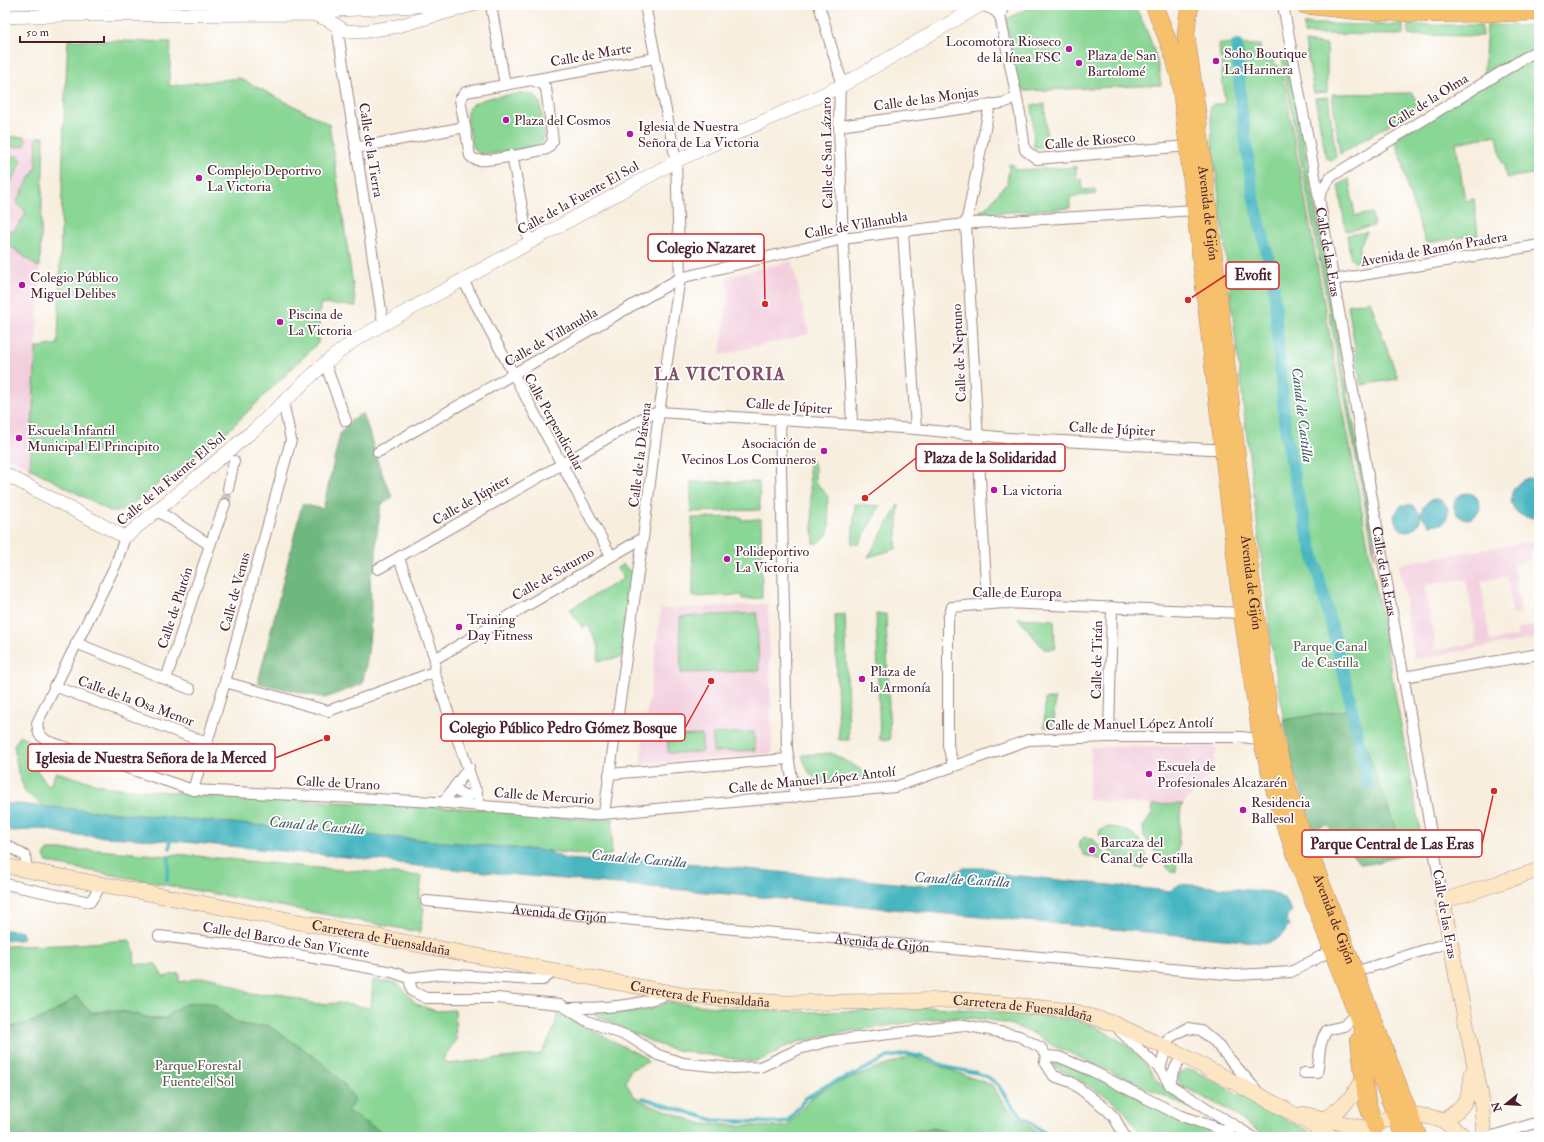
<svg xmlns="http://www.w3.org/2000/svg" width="1544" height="1142" font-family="'IM FELL Double Pica',serif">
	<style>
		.built { fill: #f3cfde; fill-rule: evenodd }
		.green { fill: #89d695; stroke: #6a7a60 }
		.forest { fill: #6eb77e; stroke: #5c6b54 }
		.water { fill: #47b6c1; stroke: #486a76 }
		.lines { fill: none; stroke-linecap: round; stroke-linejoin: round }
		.stream { stroke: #47b6c1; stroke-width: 3.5 }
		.canal { stroke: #47b6c1; stroke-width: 12 }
		.minor-tunnel { stroke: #d4c5ba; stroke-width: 10; stroke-dasharray: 10 5; stroke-linecap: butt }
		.minor-casing { stroke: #a08684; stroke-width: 12 }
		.tertiary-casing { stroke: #a08684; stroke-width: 14 }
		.secondary-casing { stroke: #a08684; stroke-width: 16 }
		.trunk-casing { stroke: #a08684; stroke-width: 18 }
		.minor { stroke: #fff; stroke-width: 10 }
		.tertiary { stroke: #fff; stroke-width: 13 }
		.secondary { stroke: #fce6c4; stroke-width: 15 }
		.trunk { stroke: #f7c06c; stroke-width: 17 }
		.poi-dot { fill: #b5179e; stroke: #fff; stroke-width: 1.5 }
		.labels { text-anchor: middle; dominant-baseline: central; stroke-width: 3.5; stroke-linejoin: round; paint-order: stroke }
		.poi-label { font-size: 14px; fill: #4a1f2b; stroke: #fff; text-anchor: start }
		.street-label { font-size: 14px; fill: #4a1f2b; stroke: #fff }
		.park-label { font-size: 14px; fill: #5d564b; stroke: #fff }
		.water-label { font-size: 15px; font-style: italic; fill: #495b67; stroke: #fff }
		.district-label { font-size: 18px; font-weight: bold; letter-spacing: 1px; fill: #814f67; stroke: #fff }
		.leader { fill: none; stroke: #d62828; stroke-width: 1.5 }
		.callout-dot { fill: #d62828; stroke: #fff; stroke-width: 1.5 }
		.callout { fill: #fff; stroke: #d62828; stroke-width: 1.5 }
		.callout-label { font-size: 15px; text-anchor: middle; font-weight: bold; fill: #4a1f2b }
	</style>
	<rect width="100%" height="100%" fill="#fff"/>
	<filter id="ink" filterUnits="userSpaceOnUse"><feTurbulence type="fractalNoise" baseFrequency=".025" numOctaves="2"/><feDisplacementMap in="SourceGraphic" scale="8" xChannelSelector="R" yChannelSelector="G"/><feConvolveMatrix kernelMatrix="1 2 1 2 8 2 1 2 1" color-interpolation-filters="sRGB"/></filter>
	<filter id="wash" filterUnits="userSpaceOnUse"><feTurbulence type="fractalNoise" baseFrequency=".012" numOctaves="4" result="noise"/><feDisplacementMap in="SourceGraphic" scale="16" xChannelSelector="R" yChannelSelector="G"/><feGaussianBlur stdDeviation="0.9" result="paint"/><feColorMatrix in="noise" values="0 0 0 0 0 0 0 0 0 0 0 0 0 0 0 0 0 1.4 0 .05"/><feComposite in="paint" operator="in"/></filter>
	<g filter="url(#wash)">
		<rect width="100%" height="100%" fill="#f7eede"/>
		<!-- built -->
		<path class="built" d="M5,136L44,137L34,421L30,468L5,455Z
			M792,261L809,334L720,355L729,291L726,277Z
			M1539,540V548L1529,550L1530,561L1513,564L1521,613L1513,615L1507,577L1481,581L1490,641L1518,636L1517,629L1538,625L1539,638L1414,659L1399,564ZM1466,579L1477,643L1436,650L1425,585Z
			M768,604L772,753L640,764L661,609Z
			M1211,746L1217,748L1209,776L1183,804L1153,805L1088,800L1091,747Z"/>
		<!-- green -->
		<path class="green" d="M1036,5H1134C1148,30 1158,56 1161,85L1025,91L1017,85L1006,19Z
			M1304,24L1403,25V35L1304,34Z
			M1409,25H1481L1482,36L1408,35Z
			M1487,25L1539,26V173L1506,178L1504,163H1502L1497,135L1456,143L1465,201L1474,199L1478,235L1426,243L1407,187L1403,163L1394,139L1483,84Z
			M68,40L171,42L169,86L239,78L329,124L356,306L320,304L318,343L231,428L123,511H110L30,468L36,348L58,344L64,118Z
			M1305,42L1327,45V92L1314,93Z
			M1219,44L1260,45V54H1273L1274,63L1281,67L1422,841L1405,855L1352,709L1284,720L1272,649L1212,139L1210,107L1213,104H1225L1221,63L1224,62V59H1220Z
			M1281,53L1288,54L1373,534L1375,559Z
			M525,93L534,95L540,102L545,135L542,143L534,147L484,155C473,152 472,145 470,134C469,128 466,119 467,113C470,96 511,95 525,93Z
			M1412,93L1420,106L1340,154L1332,94Z
			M1328,97L1336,157L1331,160L1326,158L1315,98Z
			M1045,104L1047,147H1034L1032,105Z
			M8,137H24L26,141L25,146L5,148V138Z
			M37,137H44L40,266L38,267L5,242V227L13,232L26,214L25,211L16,203L36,167Z
			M18,156L21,159L19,169L5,190V157Z
			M1009,164L1014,165V170L1076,167V179H1082V190L1095,189L1096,194L1070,197V208L984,214L979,212L987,207L1004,186L1007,185Z
			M1349,179L1355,216L1372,213L1374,226L1346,231L1338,185Z
			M1367,232L1360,245L1359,261L1355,263L1351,259L1347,235Z
			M1370,301L1398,379L1361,385L1348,305Z
			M808,456L815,466V481L828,497C825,518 839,534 814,544Z
			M691,482H759L760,510L691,512Z
			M855,504L880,506L859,544H852Z
			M899,504L896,549L868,557Z
			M741,517V520L761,519L762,598L742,599V595L693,597L692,518Z
			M623,564L635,577L622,657L598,661L599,646L588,625L582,628L570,609L623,579L617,568Z
			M757,613L759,671L681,673L680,617Z
			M845,614L849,740H839L835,615Z
			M876,614H886L890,740H880Z
			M1018,618L1054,620L1055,649H1044Z
			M1045,699H1055L1054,727H1044Z
			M754,732L755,750L713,752V734Z
			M21,735L32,745L28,758L49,787L56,772L108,787L190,794L193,795L480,809L547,817L587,819L613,818L611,855L603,856L45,807L26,793L18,773L14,745Z
			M702,735V752L668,753V736Z
			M831,753L864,771L882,776L826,784C811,780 806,769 802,755Z
			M1183,804L1181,807L1176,872L1170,871L1144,836L1143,827L1152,814L1153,805Z
			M1110,827C1133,829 1147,841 1147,865L1143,869C1113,862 1115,860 1099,834L1100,830Z
			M1084,837C1096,838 1101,848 1107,857L1106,861L1084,855L1079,846L1080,841Z
			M48,850H98L169,856L176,854L318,868L422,876L419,899L424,909L420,932L59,865L47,862L44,856Z
			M129,940L134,950L135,964H156L163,977L179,973V982L201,978H216L251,994L277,993L315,1004L339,1003L371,1008L373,980L397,983L417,1004L424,1007L436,1011L455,1010L456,1040L443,1059L448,1064L541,1054L554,1029L558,1013L644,1057L648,1062L630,1070L626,1083L634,1096L646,1103L702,1124L786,1127L812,1097L829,1086L911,1056L992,1085L1004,1104L1042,1137H961L934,1128L916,1131L908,1137H390L347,1111L346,1086L322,1063L267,1025C248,1029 234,1023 222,1010L176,1009L166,1018L153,1019L126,1012L110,1010L91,1013L76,996C53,1016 35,1023 5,1028V946L64,945Z
			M667,1002L717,1007L785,1011L826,1012L934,1007L1039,1015L1076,1020L1095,1026L1129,1046L1147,1065L1157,1081L1172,1094L1213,1117L1208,1116L1054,1046L1035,1034L1009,1024L984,1019L949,1017L857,1030L801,1041L782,1048L766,1058L752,1062L671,1049L657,1044L596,1016L597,1013C621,1012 646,1015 667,1002Z
			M1053,1059H1058L1213,1132L1222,1135L1241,1134L1240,1137H1145C1135,1130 1132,1119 1123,1110C1106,1093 1081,1082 1060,1070L1052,1064Z
			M1187,1069L1193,1070L1311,1132L1308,1137H1268L1226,1109L1182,1086L1178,1080V1075Z"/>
		<!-- forest -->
		<path class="forest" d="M363,413C373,442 378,471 393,497L381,505L376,540V568L370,575C372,611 371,649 362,684L325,698L258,683L302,504L323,509L340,434L347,423Z
			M1352,709L1405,855L1370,864H1360L1327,825L1313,829L1293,768L1284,720Z
			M76,996L91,1013C102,1012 113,1010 124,1012C137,1013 153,1023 166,1018C169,1017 172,1012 175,1010C184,1002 195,1002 207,1003C217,1004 222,1012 229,1018C240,1027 254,1028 267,1025C298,1045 335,1067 355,1100L347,1111L390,1137H5V1028C35,1023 53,1016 76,996Z
			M934,1128L957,1135L961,1137H908L916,1131Z"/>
		<!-- water -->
		<path class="water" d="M1528,478L1539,480V517C1509,523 1500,488 1528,478Z
			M1454 506a13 13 0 1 1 26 0a13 13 0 1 1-26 0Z
			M1435,499C1449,501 1452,515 1442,524L1429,525L1421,515C1419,535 1396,537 1394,516L1401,505H1413L1421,515C1422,506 1426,501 1435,499Z
			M5,803L547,851L565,859L611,862L621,857L926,886L964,868H992L999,874L1170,891L1180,884L1271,892L1285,899L1292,912L1287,917L1286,921L1289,924C1283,935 1279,940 1267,943L397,864L390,861L174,841L73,835L43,829L14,831L5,829Z
			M5,930L21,931L24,937L20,940H5Z"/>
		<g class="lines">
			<!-- stream -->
			<path class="stream" d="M170,848V837
				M167,880L169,857
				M643,1098L713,1120L782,1123L788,1121L806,1098L827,1085L855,1074L888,1057L908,1054L923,1057L950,1068L977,1073L989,1078L997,1084L1010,1103L1022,1116L1050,1137"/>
			<!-- canal -->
			<path class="canal" d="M1237,45L1241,104L1253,195L1273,279L1285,429L1297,491L1349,695L1368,784"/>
		</g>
	</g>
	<g filter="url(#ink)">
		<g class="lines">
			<!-- minor-tunnel -->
			<path class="minor-tunnel" d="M225,504L228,489"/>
			<defs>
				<g id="minor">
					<path d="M491,5L505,85"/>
					<path d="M819,5L840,76L839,126L843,244L852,424"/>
					<path d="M981,5L994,10L1000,16"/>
					<path id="s1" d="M1283,5L1319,198L1443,901"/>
					<path d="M1000,16L1020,113L1025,150L1037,159L1188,146"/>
					<path d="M1000,16L1004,5"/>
					<path d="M337,26L383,323"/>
					<path d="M532,80L542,84L546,88L553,141L547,149C531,152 492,162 478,160C475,160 472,158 470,156L460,99L466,92Z"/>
					<path d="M532,80L655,58"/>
					<path d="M839,126L1003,103L1016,98"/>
					<path d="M355,148L465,127"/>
					<path d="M512,155L529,244"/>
					<path d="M1319,198L1324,186L1332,176L1539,49"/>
					<path d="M903,231L916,429"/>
					<path d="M463,280L611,556"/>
					<path d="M1333,280L1539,245"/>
					<path d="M325,363L346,421"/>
					<path d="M780,420L787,749L795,797"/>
					<path d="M378,452L680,278L843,239L903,231L975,223L1196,210"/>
					<path d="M228,489L234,461"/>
					<path d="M158,511L210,545L166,679"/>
					<path d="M125,537L116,564L37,723L39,734L47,741L193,790L436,802L591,815L895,787L1028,740L1109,737H1242L1264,740"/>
					<path d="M210,545L225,504"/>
					<path d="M399,558L435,659L434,672L481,806"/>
					<path d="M378,569L646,416L659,412L916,429L1008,438L1209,449H1224L1227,447"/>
					<path d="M987,603L966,224L990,104"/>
					<path d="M76,643L190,689"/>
					<path d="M435,659L643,538"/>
					<path d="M1403,677L1539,654"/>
					<path d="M225,682L328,711L434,672"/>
					<path d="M54,686L207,743"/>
					<path d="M1109,737L1112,607"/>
					<path d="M953,765L948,745V619L952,607L1004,603L1242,613"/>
					<path d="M609,774L788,759"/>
					<path d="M455,786L458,792L467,796L477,792"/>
					<path d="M193,790L225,682L291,440L283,401"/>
					<path d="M443,803L469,767"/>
					<path d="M604,813L643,538L659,412L680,278L676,161L645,5"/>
					<path d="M5,844L25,856L27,870"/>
					<path d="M5,884L90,902L102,884"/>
					<path id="s2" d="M426,901L1237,975L1291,972L1323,955L1331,948"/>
					<path d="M159,936L253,947L392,972L409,978L440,974L535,980H543L554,971"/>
					<path d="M1355,972L1450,942"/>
					<path d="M409,978L412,991L426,998H496L560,1004L587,1021L630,1037L658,1055L683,1063L732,1068L760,1067L799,1049L830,1041L964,1025L1019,1036L1041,1048L1046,1056"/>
					<path d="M567,1008C603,1008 637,1007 671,993"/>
					<path d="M1120,1031L1160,1069L1170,1085L1237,1127L1223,1130L1179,1115L1092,1071L1059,1057L1046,1056L1045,1062L1054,1076L1071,1082L1105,1108L1114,1117L1125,1137"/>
					<path d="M1160,1069L1169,1038L1187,1028L1201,1030L1215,1042L1258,1092"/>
					<path d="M1304,1073H1317C1320,1058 1318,1043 1327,1030L1344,1026L1355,1014"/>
					<path d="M1170,1085L1173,1072L1182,1055"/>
					<path d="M1237,1127L1252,1137"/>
					<path d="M1489,1137L1539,1122"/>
				</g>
				<path id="tertiary" d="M313,14L328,20L345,31L361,32L398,26L472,5
					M5,17L63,15L313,14L339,10L436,5
					M5,474L125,537L254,430L325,363L355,340L676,161L841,86L981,5"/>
				<g id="secondary">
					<path id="s3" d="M5,866L688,996L782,1003L964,1000L1072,1011L1115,1024L1182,1055L1285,1109L1332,1137"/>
					<path d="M1303,1114L1372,1130"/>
					<path d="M1325,1119C1342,1107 1357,1095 1365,1075"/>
					<path d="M1443,1121C1465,1107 1470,1099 1472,1073"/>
					<path d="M1370,1137C1378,1110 1420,1112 1442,1121C1450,1124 1458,1131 1465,1137"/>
					<path d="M1484,1137L1481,1095L1459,990L1443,901L1539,870"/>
				</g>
				<g id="trunk">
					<path d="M1154,5L1174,56L1180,79L1242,613L1261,738L1281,814L1298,861L1404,1137"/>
					<path id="s4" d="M1191,5L1188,15L1186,35L1197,111L1250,570L1270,719L1285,778L1299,825L1418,1137"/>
					<path d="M1304,5L1358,11L1433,14L1539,12"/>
					<path d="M1359,1040L1367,1103L1375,1126"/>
				</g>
			</defs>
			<!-- minor casing -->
			<use href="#minor" class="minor-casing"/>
			<!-- tertiary casing -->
			<use href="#tertiary" class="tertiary-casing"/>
			<!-- secondary casing -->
			<use href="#secondary" class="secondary-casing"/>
			<!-- trunk casing -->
			<use href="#trunk" class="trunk-casing"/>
			<!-- minor -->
			<use href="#minor" class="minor"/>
			<!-- tertiary -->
			<use href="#tertiary" class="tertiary"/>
			<!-- secondary -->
			<use href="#secondary" class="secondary"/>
			<!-- trunk -->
			<use href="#trunk" class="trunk"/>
		</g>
	</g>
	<!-- markers -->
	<g class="poi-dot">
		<circle cx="1069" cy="49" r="4"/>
		<circle cx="1216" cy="61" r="4"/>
		<circle cx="1079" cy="63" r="4"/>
		<circle cx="506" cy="120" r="4"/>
		<circle cx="630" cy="134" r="4"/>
		<circle cx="199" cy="178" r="4"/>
		<circle cx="22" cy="285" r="4"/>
		<circle cx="280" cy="322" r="4"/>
		<circle cx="19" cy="438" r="4"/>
		<circle cx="824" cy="451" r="4"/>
		<circle cx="994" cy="490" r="4"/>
		<circle cx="727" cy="559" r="4"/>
		<circle cx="459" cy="627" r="4"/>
		<circle cx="862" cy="679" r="4"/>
		<circle cx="1149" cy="774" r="4"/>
		<circle cx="1243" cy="810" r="4"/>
		<circle cx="1092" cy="850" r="4"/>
	</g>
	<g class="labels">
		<!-- poi labels -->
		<g class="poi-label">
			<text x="1061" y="41" text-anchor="end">Locomotora Rioseco<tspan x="1061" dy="16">de la línea FSC</tspan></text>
			<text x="1224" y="53">Soho Boutique<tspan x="1224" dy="16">La Harinera</tspan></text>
			<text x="1087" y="55">Plaza de San<tspan x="1087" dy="16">Bartolomé</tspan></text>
			<text x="514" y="120">Plaza del Cosmos</text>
			<text x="638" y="126">Iglesia de Nuestra<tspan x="638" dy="16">Señora de La Victoria</tspan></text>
			<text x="207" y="170">Complejo Deportivo<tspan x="207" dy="16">La Victoria</tspan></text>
			<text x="30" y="277">Colegio Público<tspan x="30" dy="16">Miguel Delibes</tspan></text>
			<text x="288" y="314">Piscina de<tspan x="288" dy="16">La Victoria</tspan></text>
			<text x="27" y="430">Escuela Infantil<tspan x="27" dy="16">Municipal El Principito</tspan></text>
			<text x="816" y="443" text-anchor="end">Asociación de<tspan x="816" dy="16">Vecinos Los Comuneros</tspan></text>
			<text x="1002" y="490">La victoria</text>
			<text x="735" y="551">Polideportivo<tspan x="735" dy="16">La Victoria</tspan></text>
			<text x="467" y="619">Training<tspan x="467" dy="16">Day Fitness</tspan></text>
			<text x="870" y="671">Plaza de<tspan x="870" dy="16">la Armonía</tspan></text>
			<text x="1157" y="766">Escuela de<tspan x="1157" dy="16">Profesionales Alcazarén</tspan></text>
			<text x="1251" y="802">Residencia<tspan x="1251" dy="16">Ballesol</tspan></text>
			<text x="1100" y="842">Barcaza del<tspan x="1100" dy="16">Canal de Castilla</tspan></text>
		</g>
		<!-- street labels -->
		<g class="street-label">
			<text transform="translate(591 55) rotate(-10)">Calle de Marte</text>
			<text transform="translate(926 99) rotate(-8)">Calle de las Monjas</text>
			<text transform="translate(1428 101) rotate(-32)">Calle de la Olma</text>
			<text transform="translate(1090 141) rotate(-5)">Calle de Rioseco</text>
			<text transform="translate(371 150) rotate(81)">Calle de la Tierra</text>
			<text transform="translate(827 153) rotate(-91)">Calle de San Lázaro</text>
			<text transform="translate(578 198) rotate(-29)">Calle de la Fuente El Sol</text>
			<text stroke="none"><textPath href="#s4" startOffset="210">Avenida de Gijón</textPath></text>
			<text transform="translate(856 225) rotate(-10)">Calle de Villanubla</text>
			<text transform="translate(1434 249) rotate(-10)">Avenida de Ramón Pradera</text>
			<text stroke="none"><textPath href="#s1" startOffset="251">Calle de las Eras</textPath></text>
			<text transform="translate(551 337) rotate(-30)">Calle de Villanubla</text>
			<text transform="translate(959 353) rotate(-93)">Calle de Neptuno</text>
			<text transform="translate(789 406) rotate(4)">Calle de Júpiter</text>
			<text transform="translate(554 422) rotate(61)">Calle Perpendicular</text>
			<text transform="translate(1112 429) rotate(3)">Calle de Júpiter</text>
			<text transform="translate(640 455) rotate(-83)">Calle de la Dársena</text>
			<text transform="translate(171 479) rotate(-40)">Calle de la Fuente El Sol</text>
			<text transform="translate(471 500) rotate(-30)">Calle de Júpiter</text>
			<text stroke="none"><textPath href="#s1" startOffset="575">Calle de las Eras</textPath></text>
			<text transform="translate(553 574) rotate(-30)">Calle de Saturno</text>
			<text stroke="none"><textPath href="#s4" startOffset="582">Avenida de Gijón</textPath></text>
			<text transform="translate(235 592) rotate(-75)">Calle de Venus</text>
			<text x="1017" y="592">Calle de Europa</text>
			<text transform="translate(175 608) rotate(-72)">Calle de Plutón</text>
			<text transform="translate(1097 660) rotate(-89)">Calle de Titán</text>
			<text transform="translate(136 701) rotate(20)">Calle de la Osa Menor</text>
			<text transform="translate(1129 724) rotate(-1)">Calle de Manuel López Antolí</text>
			<text transform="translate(812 780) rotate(-6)">Calle de Manuel López Antolí</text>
			<text transform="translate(338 783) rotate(3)">Calle de Urano</text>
			<text transform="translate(544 796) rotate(4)">Calle de Mercurio</text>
			<text stroke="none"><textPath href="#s2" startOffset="134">Avenida de Gijón</textPath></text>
			<text transform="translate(1445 914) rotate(80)">Calle de las Eras</text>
			<text stroke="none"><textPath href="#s4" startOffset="930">Avenida de Gijón</textPath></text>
			<text stroke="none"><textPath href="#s3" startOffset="383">Carretera de Fuensaldaña</textPath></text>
			<text transform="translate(286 940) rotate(9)">Calle del Barco de San Vicente</text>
			<text stroke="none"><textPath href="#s2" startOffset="458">Avenida de Gijón</textPath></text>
			<text stroke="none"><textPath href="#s3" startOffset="707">Carretera de Fuensaldaña</textPath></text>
			<text stroke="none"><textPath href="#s3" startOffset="1031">Carretera de Fuensaldaña</textPath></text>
		</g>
		<!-- park labels -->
		<g class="park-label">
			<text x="1330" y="646">Parque Canal<tspan x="1330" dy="16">de Castilla</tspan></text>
			<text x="198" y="1065">Parque Forestal<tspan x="198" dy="16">Fuente el Sol</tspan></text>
		</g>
		<!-- water labels -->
		<g class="water-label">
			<text transform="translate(1302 415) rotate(83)">Canal de Castilla</text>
			<text transform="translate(317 826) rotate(5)">Canal de Castilla</text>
			<text transform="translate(639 859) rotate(5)">Canal de Castilla</text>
			<text transform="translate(962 880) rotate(3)">Canal de Castilla</text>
		</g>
		<!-- district labels -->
		<g class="district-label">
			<text x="720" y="374">LA VICTORIA</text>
		</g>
	</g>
	<!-- callouts -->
	<path class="leader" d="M765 304L764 248M1188 300L1226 275M865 498L916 458M711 681L685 728M327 738L275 758M1494 791L1482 844"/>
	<g class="callout-dot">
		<circle cx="765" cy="304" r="4"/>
		<circle cx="1188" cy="300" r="4"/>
		<circle cx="865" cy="498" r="4"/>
		<circle cx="711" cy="681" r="4"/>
		<circle cx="327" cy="738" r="4"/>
		<circle cx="1494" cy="791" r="4"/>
	</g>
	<g class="callout">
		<rect x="648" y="234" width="116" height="27" rx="4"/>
		<rect x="1226" y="262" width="53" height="27" rx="4"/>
		<rect x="916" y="444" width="149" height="27" rx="4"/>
		<rect x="441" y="714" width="244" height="27" rx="4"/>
		<rect x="28" y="744" width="247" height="27" rx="4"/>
		<rect x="1302" y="830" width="180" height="27" rx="4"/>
	</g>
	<g class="callout-label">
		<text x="706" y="253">Colegio Nazaret</text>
		<text x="1253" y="280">Evofit</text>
		<text x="990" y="463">Plaza de la Solidaridad</text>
		<text x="563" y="733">Colegio Público Pedro Gómez Bosque</text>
		<text x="151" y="763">Iglesia de Nuestra Señora de la Merced</text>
		<text x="1392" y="849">Parque Central de Las Eras</text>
	</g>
	<!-- margin -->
	<rect width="1544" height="1142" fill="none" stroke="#fff" stroke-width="20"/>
	<!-- north arrow -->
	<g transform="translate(1506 1104) rotate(252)" stroke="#ffffff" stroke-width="3" paint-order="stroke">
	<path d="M0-3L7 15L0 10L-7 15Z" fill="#4a1f2b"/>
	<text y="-6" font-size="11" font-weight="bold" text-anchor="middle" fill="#4a1f2b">N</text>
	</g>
	<!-- scale -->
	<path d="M20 36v6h84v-6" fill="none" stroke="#4a1f2b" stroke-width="2"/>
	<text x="26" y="36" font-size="12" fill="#4a1f2b" stroke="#ffffff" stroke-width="3" paint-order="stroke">50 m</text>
</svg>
